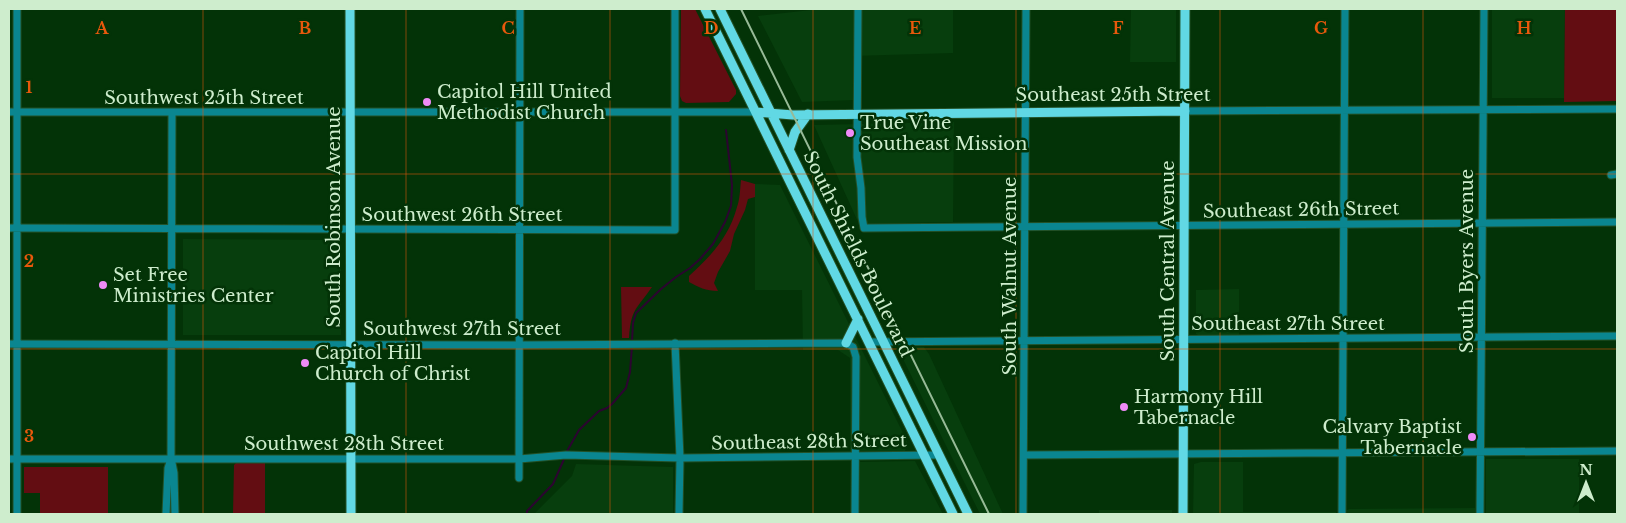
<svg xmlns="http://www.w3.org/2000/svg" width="1626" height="523" font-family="'Libre Baskerville',serif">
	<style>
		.built { fill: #073e0d }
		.green { fill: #630d12 }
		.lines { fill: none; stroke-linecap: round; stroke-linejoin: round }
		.stream { stroke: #2c0430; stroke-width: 2 }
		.minor-casing { stroke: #235127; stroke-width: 9 }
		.major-casing { stroke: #235127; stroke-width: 11 }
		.minor { stroke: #0a8690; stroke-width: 7 }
		.major { stroke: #61d8e4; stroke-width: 9 }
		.rail { stroke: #97ba97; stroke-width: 2 }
		.grid { fill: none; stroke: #e8590c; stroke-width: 1; stroke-opacity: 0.55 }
		.poi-dot { fill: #ef8bf7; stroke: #033307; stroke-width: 2 }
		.labels { text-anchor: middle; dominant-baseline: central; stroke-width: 5; stroke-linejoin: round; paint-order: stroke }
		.poi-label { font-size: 18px; fill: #ceedcd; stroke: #033307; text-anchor: start }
		.street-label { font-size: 18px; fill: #ceedcd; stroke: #033307 }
		.grid-label { font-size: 16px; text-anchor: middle; font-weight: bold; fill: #e8590c; stroke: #033307; stroke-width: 5; stroke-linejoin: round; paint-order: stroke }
	</style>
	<rect width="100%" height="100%" fill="#033307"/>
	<!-- built -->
	<path class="built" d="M820,9H953V53L853,56V100L802,102L758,16Z
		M1131,9H1176V62H1130Z
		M1492,9H1565L1564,98H1492Z
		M954,122L953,222L859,224L814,125Z
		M755,184L780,185L903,433L908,444L905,451H850V358L838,350H803L802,290H755Z
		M183,239L336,240L341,245V335H183Z
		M1239,289V335L1200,336L1196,334V290Z
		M897,347H924L929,354L1003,514H980Z
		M1486,459H1579V514H1486Z
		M915,461L943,514H860V462Z
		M1201,462H1243V512H1336V514H1193L1194,464Z
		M576,464L673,467V514H534L572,476Z
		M1475,508V514H1347V510L1349,509Z
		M1099,510H1172V514H1099Z"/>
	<!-- green -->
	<path class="green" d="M681,9H695L736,90V94L729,102L686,103L682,101L680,96Z
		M1565,9H1617V101L1564,102Z
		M741,180L755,184V197L748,199L745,210L734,234L730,251L718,272L714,283L718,291C706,291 698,287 689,282V276C711,256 729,237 737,207C740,199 740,189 741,180Z
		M621,287H652C637,309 631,308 629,338H622Z
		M236,463H265V514H233L234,465Z
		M24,467H108V514H40V493H24Z"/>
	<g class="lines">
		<!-- stream -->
		<path class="stream" d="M632,341L633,323L636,313L661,289L676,277L690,268L700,259L713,244L725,222L731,206L732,185L726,130
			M566,453L579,430L599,411L607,408L612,404L626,388L630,372L632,346
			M527,514V511L553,484L565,457"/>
		<defs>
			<path id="minor" d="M858,9L857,157L861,188L862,217L864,228L1617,222
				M1185,111L1617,109
				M9,112H756
				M172,112L171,458L174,473L175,514
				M1611,175L1617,174
				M9,228L675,230V9
				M869,342L1617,336
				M675,343L680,458L679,514
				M9,344L520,345L846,343L853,347L856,357L855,514
				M1024,455L1617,451
				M9,459H519L566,455L680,458L939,455
				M519,478L520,9
				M17,514V9
				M166,514L168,468L171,459
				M1023,514L1026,9
				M1342,514L1345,9
				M1480,514L1484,9"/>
			<path id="major" d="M350,9L351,514
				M705,9L953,514
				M720,9L968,514
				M756,112L793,115L1185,111
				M789,150L795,132L808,114
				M846,343L858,319
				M1183,514L1185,9"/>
		</defs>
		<!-- minor casing -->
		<use href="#minor" class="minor-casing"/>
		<!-- major casing -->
		<use href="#major" class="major-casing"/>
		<!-- minor -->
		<use href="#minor" class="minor"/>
		<!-- major -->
		<use href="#major" class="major"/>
		<!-- rail -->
		<path class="rail" d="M741,9L989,514"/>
	</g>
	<!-- grid -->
	<path class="grid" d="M203,9V514M406,9V514M610,9V514M813,9V514M1016,9V514M1220,9V514M1423,9V514M9,174H1617M9,349H1617"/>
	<!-- markers -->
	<g class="poi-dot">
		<circle cx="427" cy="102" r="5"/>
		<circle cx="850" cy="133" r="5"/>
		<circle cx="103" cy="285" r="5"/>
		<circle cx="305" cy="363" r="5"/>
		<circle cx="1124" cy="407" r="5"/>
		<circle cx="1472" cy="437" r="5"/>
	</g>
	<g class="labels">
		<!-- poi labels -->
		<g class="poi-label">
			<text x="437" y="92">Capitol Hill United<tspan x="437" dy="21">Methodist Church</tspan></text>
			<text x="860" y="123">True Vine<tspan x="860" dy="21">Southeast Mission</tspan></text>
			<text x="113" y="275">Set Free<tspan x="113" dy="21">Ministries Center</tspan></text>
			<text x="315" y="353">Capitol Hill<tspan x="315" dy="21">Church of Christ</tspan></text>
			<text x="1134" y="397">Harmony Hill<tspan x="1134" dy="21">Tabernacle</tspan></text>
			<text x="1462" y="427" text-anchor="end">Calvary Baptist<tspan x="1462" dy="21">Tabernacle</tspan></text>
		</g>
		<!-- street labels -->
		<g class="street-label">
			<text x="1113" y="95">Southeast 25th Street</text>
			<text x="204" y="98">Southwest 25th Street</text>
			<text transform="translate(1301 210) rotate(-1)">Southeast 26th Street</text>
			<text x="462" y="215">Southwest 26th Street</text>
			<text transform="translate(334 217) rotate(-90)">South Robinson Avenue</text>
			<text transform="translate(858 254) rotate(64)">South Shields Boulevard</text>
			<text transform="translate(1168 261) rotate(-90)">South Central Avenue</text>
			<text transform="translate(1467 261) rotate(-90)">South Byers Avenue</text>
			<text transform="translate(1010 276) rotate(-90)">South Walnut Avenue</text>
			<text x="1288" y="324">Southeast 27th Street</text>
			<text x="462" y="329">Southwest 27th Street</text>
			<text transform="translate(809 442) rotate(-1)">Southeast 28th Street</text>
			<text x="344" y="444">Southwest 28th Street</text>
		</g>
	</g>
	<g class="grid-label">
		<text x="102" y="34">A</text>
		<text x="305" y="34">B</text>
		<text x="508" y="34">C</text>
		<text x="711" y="34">D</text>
		<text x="915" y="34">E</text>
		<text x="1118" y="34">F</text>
		<text x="1321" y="34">G</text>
		<text x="1524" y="34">H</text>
		<text x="29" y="93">1</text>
		<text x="29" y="267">2</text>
		<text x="29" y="442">3</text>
	</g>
	<!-- border -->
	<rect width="1626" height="523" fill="none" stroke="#ceedcd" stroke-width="20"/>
	<!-- north arrow -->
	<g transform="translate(1586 483)" stroke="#033307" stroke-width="4" paint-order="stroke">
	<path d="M0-4L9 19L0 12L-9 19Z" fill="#ceedcd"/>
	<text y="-8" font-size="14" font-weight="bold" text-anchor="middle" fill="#ceedcd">N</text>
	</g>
</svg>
